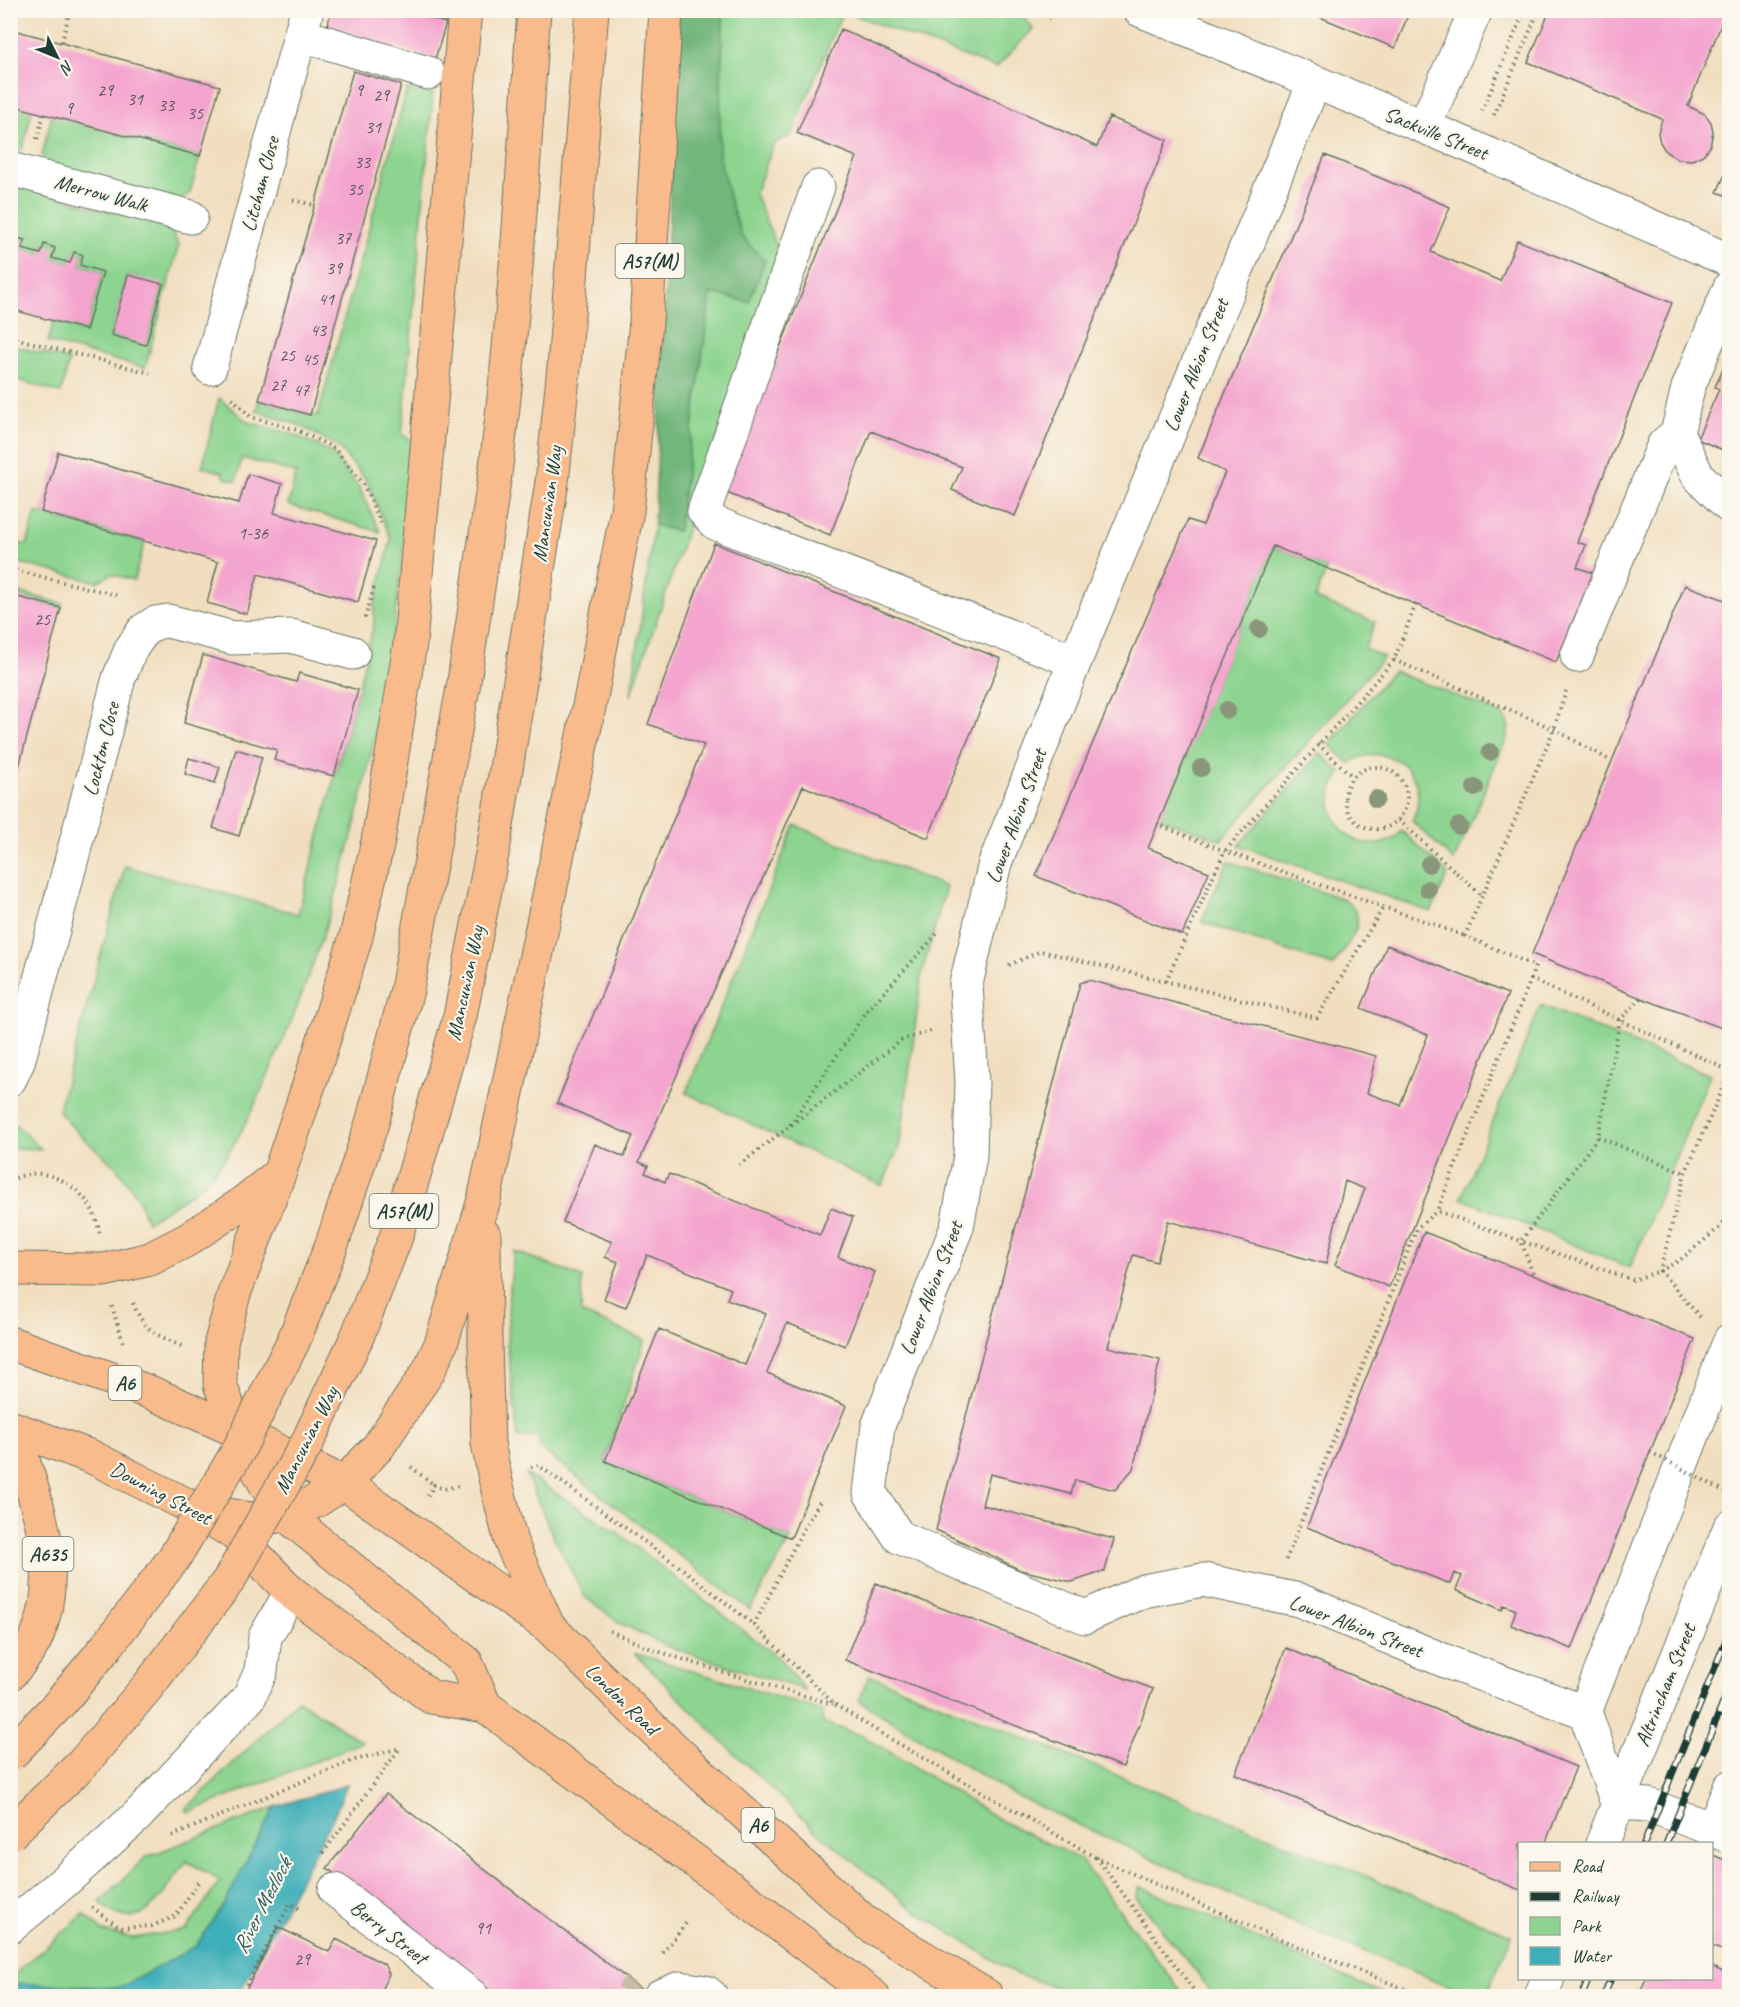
<svg xmlns="http://www.w3.org/2000/svg" width="1740" height="2007" font-family="Caveat,sans-serif">
	<style>
		.green { fill: #8cd48f; stroke: #568862; stroke-width: 1.5; fill-rule: evenodd }
		.forest { fill: #71b67a; stroke: #487a57; stroke-width: 1.5 }
		.water { fill: #3eafb9; stroke: #2e7676; stroke-width: 1.5 }
		.building { fill: #f4a5cf }
		.lines { fill: none; stroke-linecap: round; stroke-linejoin: round }
		.minor-tunnel { stroke: #c7bea3; stroke-width: 33; stroke-dasharray: 33 16; stroke-linecap: butt }
		.minor-casing { stroke: #687565; stroke-width: 35 }
		.major-casing { stroke: #687565; stroke-width: 35 }
		.highway-casing { stroke: #687565; stroke-width: 35 }
		.path { stroke: #687565; stroke-width: 4; stroke-dasharray: 1.5 4.5; stroke-linecap: butt }
		.minor { stroke: #fff; stroke-width: 33 }
		.major { stroke: #fabb8c; stroke-width: 33 }
		.highway { stroke: #fabb8c; stroke-width: 33 }
		.rail-casing { stroke: #1f3d34; stroke-width: 7 }
		.rail { stroke: #fbf7ec; stroke-width: 4.5; stroke-dasharray: 14; stroke-linecap: butt }
		.highway-bridge-casing { stroke: #687565; stroke-width: 35; stroke-linecap: butt }
		.path-bridge { stroke: #687565; stroke-width: 4; stroke-dasharray: 1.5 4.5; stroke-linecap: butt }
		.highway-bridge { stroke: #fabb8c; stroke-width: 33 }
		.tree { fill: #8a967c }
		.labels { text-anchor: middle; dominant-baseline: central; stroke-width: 4.5; stroke-linejoin: round; paint-order: stroke }
		.number-label { font-size: 18px; fill: #54575b }
		.shield { fill: #fbf7ec; stroke: #61756b; stroke-width: 1.5 }
		.shield-label { font-size: 20px; font-weight: bold; fill: #1f3d34 }
		.street-label { font-size: 21px; fill: #1f3d34; stroke: #fbf7ec }
		.water-label { font-size: 22px; font-style: italic; fill: #285f5c; stroke: #fbf7ec }
	</style>
	<rect width="100%" height="100%" fill="#fbf7ec"/>
	<filter id="ink" filterUnits="userSpaceOnUse"><feTurbulence type="fractalNoise" baseFrequency=".0167" numOctaves="2"/><feDisplacementMap in="SourceGraphic" scale="12" xChannelSelector="R" yChannelSelector="G"/><feConvolveMatrix kernelMatrix="1 2 1 2 8 2 1 2 1" color-interpolation-filters="sRGB"/></filter>
	<filter id="wash" filterUnits="userSpaceOnUse"><feTurbulence type="fractalNoise" baseFrequency=".008" numOctaves="4" result="noise"/><feDisplacementMap in="SourceGraphic" scale="24" xChannelSelector="R" yChannelSelector="G"/><feGaussianBlur stdDeviation="1.35" result="paint"/><feColorMatrix in="noise" values="0 0 0 0 0 0 0 0 0 0 0 0 0 0 0 0 0 1.4 0 .05"/><feComposite in="paint" operator="in"/></filter>
	<g filter="url(#wash)">
		<rect width="100%" height="100%" fill="#f1debf"/>
		<!-- green -->
		<path class="green" d="M405,11H447L446,23Z
			M723,11H1019L1033,29L996,68L843,11L791,136L774,143L755,194L780,254L631,696L654,525L678,531L711,293L765,262L742,237L731,205L719,156Z
			M407,89L433,94L402,435L415,442C408,500 403,559 395,618C374,765 339,913 279,1050C261,1090 244,1135 216,1170C198,1192 170,1207 147,1222L136,1194L116,1167L81,1136L58,1111L125,866L298,914L358,690L374,623V607L391,539L367,481L337,446L299,425L256,411L259,400L310,415H318Z
			M11,105L32,110L23,148L12,157L11,156Z
			M52,115L200,156L190,193L178,201L49,167L42,155Z
			M10,183L170,229L179,244L145,368L48,342L54,321L86,330L103,272L80,265L83,255L74,252L70,263L52,258L44,244L41,254L22,249L25,240L13,237L11,245ZM128,275L163,285L146,344L111,335Z
			M11,345L69,360L61,393L11,378Z
			M219,398L248,422L295,435L332,453L359,487L380,532L288,505L296,473L242,458L236,481L225,478L222,472L202,467Z
			M36,512L145,542L134,580L111,574L97,582L11,561V541L27,545Z
			M1273,546L1327,568L1315,599L1375,622L1365,649L1384,657L1221,840L1160,818Z
			M10,590H11L63,604L61,608L11,595Z
			M1393,671L1497,712L1504,717L1509,727L1506,740L1454,861L1412,821C1427,793 1413,759 1381,755C1369,753 1359,758 1349,763L1329,744Z
			M1320,753L1341,773C1339,777 1335,782 1333,786C1321,820 1356,857 1391,840C1395,838 1399,834 1402,831L1448,874L1431,912L1239,845Z
			M795,825L946,887L922,973L900,1144L882,1186L686,1093Z
			M1228,861L1344,899C1374,918 1346,945 1333,966L1201,922Z
			M1541,1005L1710,1075L1630,1268L1461,1198Z
			M15,1124L41,1149L11,1148V1127Z
			M514,1251L582,1277L581,1313L645,1340L605,1461L791,1538L750,1610L540,1448L538,1436L518,1438L507,1342L509,1296Z
			M526,1474L617,1532L781,1660L805,1690L669,1647L618,1622L585,1597L553,1536Z
			M634,1653L823,1711L822,1722L863,1736L1002,1821L1080,1859L1185,1996H1082L1016,1974L915,1911L814,1829L728,1747Z
			M869,1675L1512,1935L1486,1996H1473L1266,1911L1012,1794L859,1701Z
			M298,1700L363,1742L190,1812L185,1810Z
			M275,1807L223,1906L196,1946L120,1988L11,1983V1977L84,1914L104,1932L133,1938L186,1930L220,1881L187,1861C165,1888 142,1944 100,1902L146,1857Z
			M1140,1886L1388,1996H1215L1136,1897Z"/>
		<!-- forest -->
		<path class="forest" d="M679,11H723L719,156L731,205L742,237L765,261L749,302L711,293L678,531L654,525Z"/>
		<!-- water -->
		<path class="water" d="M347,1785L334,1816L238,1996H11V1983L120,1988L196,1946L223,1906L275,1807Z"/>
		<g id="blocks">
			<!-- building -->
			<path class="building" d="M332,10H404L446,23L435,59L327,26Z
				M1303,10H1410L1395,48Z
				M1550,10H1727L1688,106L1705,114L1711,122L1713,131L1710,147L1703,155L1692,160L1678,159L1666,152L1660,142L1658,133L1662,119L1528,62Z
				M10,29L220,86L200,156L10,105Z
				M841,29L1097,147L1109,117L1167,140L1015,516L952,490L962,467L871,431L830,535L722,491L857,157L797,133Z
				M353,71L401,85L310,415L259,400Z
				M1325,155L1450,207L1431,252L1500,281L1517,240L1672,303L1577,542L1586,545L1577,567L1593,573L1556,662L1273,546L1148,848L1209,872L1182,935L1036,876L1188,520L1203,525L1225,472L1198,458Z
				M1730,164V197L1717,192Z
				M13,237L25,240L22,249L41,254L44,244L55,248L52,258L70,263L74,252L83,255L80,265L103,272L86,330L10,309V245Z
				M128,275L163,284L146,345L111,335Z
				M1730,354V453L1697,439L1719,389L1715,387Z
				M58,452L239,503L248,474L282,484L274,513L376,541L358,602L258,574L247,614L207,603L218,562L41,512Z
				M1730,455V471L1723,469Z
				M714,543L1001,659L928,838L803,786L639,1162L648,1166L645,1173L665,1182L669,1174L820,1235L831,1208L853,1217L838,1257L875,1272L845,1346L787,1323L767,1373L846,1406L791,1538L605,1461L659,1329L745,1365L766,1314L727,1299L731,1289L647,1255L626,1307L604,1299L618,1262L605,1257L612,1242L563,1222L595,1144L624,1157L633,1136L557,1103L704,745L648,724Z
				M1685,585L1730,602V1031L1641,998L1532,954Z
				M10,595L61,608L11,797L10,796Z
				M203,655L296,682L299,673L358,690L334,776L274,760L277,750L184,723Z
				M236,749L262,757L239,836L213,828Z
				M189,758L220,767L215,783L185,774Z
				M1387,945L1508,994L1389,1287L1335,1265L1365,1189L1345,1181L1326,1264L1168,1221L1157,1262L1133,1255L1108,1347L1160,1360L1133,1469L1115,1490L1075,1480L1071,1494L990,1474L982,1505L1114,1539L1105,1571L1072,1582L1020,1570L976,1548L936,1530L1080,983L1089,980L1376,1056L1367,1093L1400,1105L1428,1035L1361,1008Z
				M1424,1232L1695,1339L1572,1649L1511,1625L1516,1610L1504,1605L1502,1610L1456,1590L1462,1576L1454,1573L1450,1584L1307,1527Z
				M876,1583L1153,1689L1123,1767L845,1660Z
				M1286,1648L1576,1767L1545,1844H1520V1890L1235,1774Z
				M386,1794L650,1996H497L327,1868Z
				M1713,1855L1730,1862V1954L1712,1946Z
				M278,1927L329,1952L336,1939L384,1964L389,1974L378,1996H243Z
				M1712,1967L1730,1975V1996H1639L1646,1978H1712Z"/>
		</g>
	</g>
	<g filter="url(#ink)">
		<use href="#blocks" fill-opacity="0" stroke="#687565" stroke-width="1.5"/>
		<g class="lines">
			<!-- minor-tunnel -->
			<path class="minor-tunnel" d="M631,1996L638,1987"/>
			<defs>
				<path id="minor" d="M1140,10L1468,145L1730,261
					M301,35L428,73
					M1314,83L1075,661L995,863L966,984L972,1082L970,1156L957,1227L878,1426L870,1493L899,1537L1085,1617L1143,1591L1203,1580L1299,1600L1455,1665L1585,1712L1617,1803
					M1424,127L1476,10
					M10,169L191,217
					M818,187L704,511L715,523L1075,661
					M1730,287L1688,388L1677,433L1698,476L1730,507
					M210,368L307,10
					M1577,656L1664,444L1677,433
					M10,1079L18,1062L28,1026L119,678L131,649L144,630L155,623L168,621L233,638L291,636L353,653
					M1585,1712L1730,1340
					M1617,1803L1649,1805L1730,1836
					M1713,1829L1730,1787
					M1602,1844L1730,1527
					M335,1890L472,1996
					M10,1927L65,1881L137,1816L249,1698L261,1671L265,1637L291,1592
					M660,1996L680,1988L706,1992L711,1996
					M1541,1996L1548,1978"/>
				<path id="major" d="M279,1174L234,1294L221,1342L220,1384L237,1431L267,1487L286,1515L466,1662L485,1706
					M485,1344L488,1443L495,1478L511,1542L548,1626
					M237,1431L344,1483L549,1627L632,1709L703,1776L866,1923L987,1996
					M195,1509L235,1534L291,1592L431,1697L485,1706L718,1878L873,1996"/>
				<path id="highway" d="M495,474C515,320 523,165 534,10
					M552,482L564,367L592,10
					M484,1235L485,1344
					M10,1269L104,1270L150,1259L187,1240L240,1205L279,1174L318,1058L356,937L378,841L410,644L465,10
					M10,1343L152,1393L237,1431
					M10,1427L92,1457L195,1509L250,1519L286,1515L316,1501L344,1483L378,1447L428,1372L441,1344L484,1200L588,712L627,511L646,322L666,10
					M10,1674C20,1663 31,1650 37,1636C66,1568 33,1495 13,1428"/>
			</defs>
			<!-- minor casing -->
			<use href="#minor" class="minor-casing"/>
			<!-- major casing -->
			<use href="#major" class="major-casing"/>
			<!-- highway casing -->
			<use href="#highway" class="highway-casing"/>
			<!-- path -->
			<path class="path" d="M1034,10L1050,19
				M62,42L70,10
				M1482,111L1525,10
				M1494,115L1539,10
				M37,139L44,113
				M293,200L314,205
				M10,337L150,373
				M232,398L251,417L297,430L334,448L363,483L381,523
				M10,569L116,595
				M365,618L375,585
				M1394,660L1554,729L1611,761
				M1566,691L1554,729L1465,936L1535,966L1531,979L1730,1071
				M1318,744L1353,777
				M1345 798a31 31 0 1 1 62 0a31 31 0 1 1-62 0Z
				M1399,820L1482,896
				M1157,824C1258,866 1362,898 1465,936
				M1009,965L1041,951L1317,1018L1384,906
				M1531,979L1437,1211L1521,1241L1533,1274
				M1166,981L1224,852L1394,660L1416,604
				M1641,998L1620,1020L1598,1137L1521,1241L1633,1280L1660,1271L1680,1260L1719,1228L1730,1213
				M790,1125L866,1012L937,934
				M1598,1137L1685,1173
				M739,1165L902,1040L931,1031
				M10,1181C38,1164 70,1179 88,1203C95,1213 97,1223 100,1234
				M133,1303C145,1333 156,1334 183,1347
				M112,1306L123,1342
				M1700,1317L1660,1271L1685,1173L1730,1073
				M411,1467L434,1485
				M531,1467L538,1465L684,1570L754,1625L834,1704L882,1734L1095,1857L1275,1937L1422,1996
				M428,1496L434,1485L444,1489L458,1486
				M1286,1560L1417,1228L1437,1211
				M754,1625L805,1526L821,1500
				M610,1631L654,1650L732,1675L833,1704
				M172,1836L351,1761L400,1748
				M323,1853L400,1748
				M1096,1857L1198,1996
				M92,1907L120,1928L152,1926L176,1916L200,1879
				M663,1953L686,1923
				M241,1996L290,1903L302,1910"/>
			<!-- minor -->
			<use href="#minor" class="minor"/>
			<!-- major -->
			<use href="#major" class="major"/>
			<!-- highway -->
			<use href="#highway" class="highway"/>
			<defs>
				<path id="rail" d="M1644,1844L1730,1630
					M1666,1844L1730,1686
					M1582,1996L1589,1978
					M1604,1996L1611,1978"/>
			</defs>
			<!-- rail casing -->
			<use href="#rail" class="rail-casing"/>
			<!-- rail -->
			<use href="#rail" class="rail"/>
			<defs>
				<path id="highway-bridge" d="M10,1755L60,1703L107,1646L174,1558L238,1451L293,1342L332,1244L372,1123L407,990L463,688L495,474
					M10,1834L83,1763L149,1685L229,1580L307,1443L357,1337L396,1237L460,1016L494,844L552,482"/>
			</defs>
			<!-- highway-bridge casing -->
			<use href="#highway-bridge" class="highway-bridge-casing"/>
			<!-- path-bridge -->
			<path class="path-bridge" d="M1650,1452L1730,1494"/>
			<!-- highway-bridge -->
			<use href="#highway-bridge" class="highway-bridge"/>
		</g>
		<!-- trees -->
		<g class="tree">
			<circle cx="1259" cy="629" r="9"/>
			<circle cx="1227" cy="710" r="9"/>
			<circle cx="1490" cy="752" r="9"/>
			<circle cx="1201" cy="768" r="9"/>
			<circle cx="1475" cy="788" r="9"/>
			<circle cx="1376" cy="799" r="9"/>
			<circle cx="1459" cy="826" r="9"/>
			<circle cx="1429" cy="864" r="9"/>
			<circle cx="1428" cy="889" r="9"/>
		</g>
	</g>
	<g class="labels">
		<!-- number labels -->
		<g class="number-label">
			<text x="105" y="90">29</text>
			<text x="359" y="90">9</text>
			<text x="381" y="95">29</text>
			<text x="135" y="99">31</text>
			<text x="166" y="105">33</text>
			<text x="69" y="108">9</text>
			<text x="195" y="113">35</text>
			<text x="373" y="127">31</text>
			<text x="362" y="162">33</text>
			<text x="355" y="189">35</text>
			<text x="343" y="238">37</text>
			<text x="334" y="268">39</text>
			<text x="326" y="299">41</text>
			<text x="318" y="330">43</text>
			<text x="287" y="355">25</text>
			<text x="310" y="359">45</text>
			<text x="278" y="385">27</text>
			<text x="301" y="390">47</text>
			<text x="253" y="533">1-36</text>
			<text x="42" y="619">25</text>
			<text x="483" y="1928">91</text>
			<text x="302" y="1959">29</text>
		</g>
		<!-- shield labels -->
		<g class="shield">
			<rect x="615.5" y="244" width="69" height="34" rx="4.5"/>
			<rect x="369.5" y="1194" width="69" height="34" rx="4.5"/>
			<rect x="108.5" y="1366" width="33" height="34" rx="4.5"/>
			<rect x="22.5" y="1537" width="51" height="34" rx="4.5"/>
			<rect x="741.5" y="1808" width="33" height="34" rx="4.5"/>
		</g>
		<g class="shield-label">
			<text x="650" y="261">A57(M)</text>
			<text x="404" y="1211">A57(M)</text>
			<text x="125" y="1383">A6</text>
			<text x="48" y="1554">A635</text>
			<text x="758" y="1825">A6</text>
		</g>
		<!-- street labels -->
		<g class="street-label">
			<text transform="translate(1436 133) rotate(22)">Sackville Street</text>
			<text transform="translate(260 184) rotate(-75)">Litcham Close</text>
			<text transform="translate(101 193) rotate(15)">Merrow Walk</text>
			<text transform="translate(1196 365) rotate(-68)">Lower Albion Street</text>
			<text transform="translate(547 504) rotate(-82)">Mancunian Way</text>
			<text transform="translate(101 749) rotate(-76)">Lockton Close</text>
			<text transform="translate(1016 816) rotate(-70)">Lower Albion Street</text>
			<text transform="translate(465 983) rotate(-78)">Mancunian Way</text>
			<text transform="translate(931 1288) rotate(-69)">Lower Albion Street</text>
			<text transform="translate(306 1440) rotate(-63)">Mancunian Way</text>
			<text transform="translate(161 1493) rotate(28)">Downing Street</text>
			<text transform="translate(1356 1626) rotate(21)">Lower Albion Street</text>
			<text transform="translate(1665 1685) rotate(-68)">Altrincham Street</text>
			<text transform="translate(622 1699) rotate(44)">London Road</text>
			<text transform="translate(389 1932) rotate(38)">Berry Street</text>
		</g>
		<!-- water labels -->
		<g class="water-label">
			<text transform="translate(262 1906) rotate(-63)">River Medlock</text>
		</g>
	</g>
	<!-- margin -->
	<rect width="1740" height="2007" fill="none" stroke="#fbf7ec" stroke-width="36"/>
	<!-- legend -->
	<rect x="1518" y="1842" width="195" height="138" fill="#fbf7ec" stroke="#a3ada2" stroke-width="1.5"/>
	<rect x="1530" y="1862" width="30" height="9" fill="#fabb8c" stroke="#a3ada2" stroke-width="1.5"/>
	<text x="1572" y="1872" font-size="18" fill="#1f3d34">Road</text>
	<rect x="1530" y="1892" width="30" height="9" fill="#1f3d34" stroke="#a3ada2" stroke-width="1.5"/>
	<text x="1572" y="1902" font-size="18" fill="#1f3d34">Railway</text>
	<rect x="1530" y="1917" width="30" height="18" fill="#8cd48f" stroke="#a3ada2" stroke-width="1.5"/>
	<text x="1572" y="1932" font-size="18" fill="#1f3d34">Park</text>
	<rect x="1530" y="1947" width="30" height="18" fill="#3eafb9" stroke="#a3ada2" stroke-width="1.5"/>
	<text x="1572" y="1962" font-size="18" fill="#1f3d34">Water</text>
	<!-- north arrow -->
	<g transform="translate(57 57) rotate(133)" stroke="#fbf7ec" stroke-width="4.5" paint-order="stroke">
	<path d="M0-4.5L10 22L0 15L-10 22Z" fill="#1f3d34"/>
	<text y="-9" font-size="16" font-weight="bold" text-anchor="middle" fill="#1f3d34">N</text>
	</g>
</svg>
